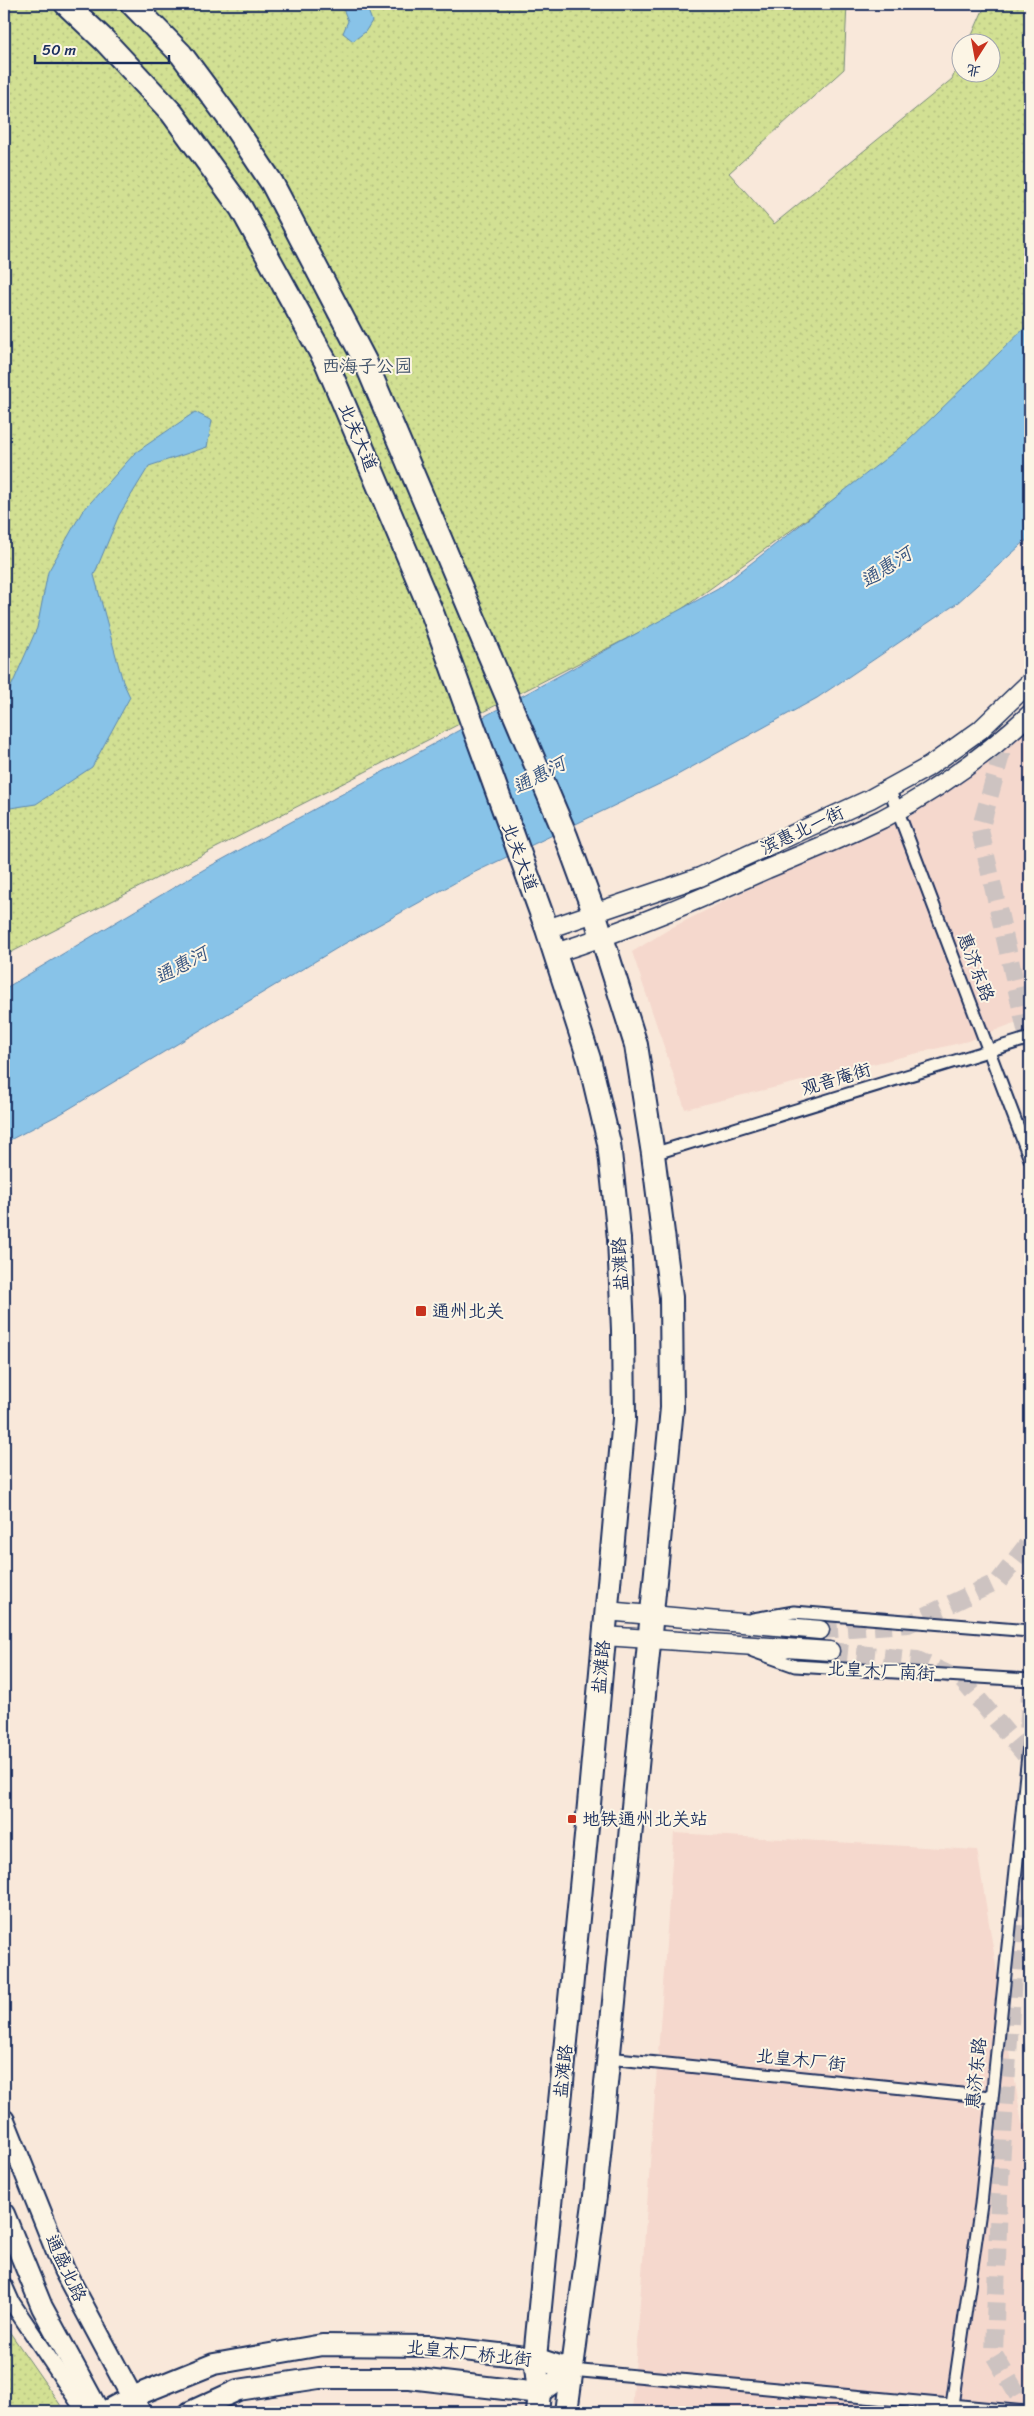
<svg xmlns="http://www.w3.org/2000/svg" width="1034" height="2416" font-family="Sriracha,'LXGW WenKai TC',sans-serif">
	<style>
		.built { fill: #f5d8cd }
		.park { fill: url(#park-dots); stroke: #768878 }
		.water { fill: #88c3e8; stroke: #5c88b1 }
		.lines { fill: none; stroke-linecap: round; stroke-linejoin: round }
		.tertiary-tunnel { stroke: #cdc3c1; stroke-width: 18; stroke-dasharray: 18 9; stroke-linecap: butt }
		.pedestrian-casing { stroke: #1b2f5e; stroke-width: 15 }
		.minor-casing { stroke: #1b2f5e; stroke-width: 19 }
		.tertiary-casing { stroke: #1b2f5e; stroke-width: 21 }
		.secondary-casing { stroke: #1b2f5e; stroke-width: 24 }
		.primary-casing { stroke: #1b2f5e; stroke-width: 26 }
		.pedestrian { stroke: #fcf5e5; stroke-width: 11 }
		.minor { stroke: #fcf5e5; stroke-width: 15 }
		.tertiary { stroke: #fcf5e5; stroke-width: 18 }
		.secondary { stroke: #fcf5e5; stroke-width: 20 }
		.primary { stroke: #fcf5e5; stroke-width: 22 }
		.poi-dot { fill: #c8321e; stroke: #fcf5e5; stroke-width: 2 }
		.labels { text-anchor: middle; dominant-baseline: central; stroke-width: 4; stroke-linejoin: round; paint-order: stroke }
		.park-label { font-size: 18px; fill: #405269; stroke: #fcf5e5 }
		.street-label { font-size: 18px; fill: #1b2f5e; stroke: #fcf5e5 }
		.poi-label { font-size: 18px; fill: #1b2f5e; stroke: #fcf5e5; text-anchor: start }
		.water-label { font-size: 19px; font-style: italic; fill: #365480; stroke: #fcf5e5 }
	</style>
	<defs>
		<pattern id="park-dots" width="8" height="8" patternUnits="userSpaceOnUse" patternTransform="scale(1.25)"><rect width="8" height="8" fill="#d2e093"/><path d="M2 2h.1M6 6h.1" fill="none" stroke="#b4c081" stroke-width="1.8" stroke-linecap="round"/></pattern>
	</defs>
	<rect width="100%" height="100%" fill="#f9e8da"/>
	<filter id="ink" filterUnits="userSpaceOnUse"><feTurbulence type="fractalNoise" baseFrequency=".02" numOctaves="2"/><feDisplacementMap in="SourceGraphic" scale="10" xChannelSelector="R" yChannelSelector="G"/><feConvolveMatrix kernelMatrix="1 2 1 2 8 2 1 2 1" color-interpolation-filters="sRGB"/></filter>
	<g filter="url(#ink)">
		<!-- built -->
		<path class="built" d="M1030,726V1017L968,1041L685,1109L632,952L671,928L912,807Z
			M674,1833L977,1850L1022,2124L1030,2125V2412H632Z
			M292,2406L425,2412H278Z"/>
		<!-- park -->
		<path class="park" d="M4,4H847L844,69L729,173L774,224L952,79L961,58L962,72H992V42H969L983,10L1008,4H1030V329L886,462L675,614L4,956Z
			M4,2324L59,2403L65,2412H4Z"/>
		<!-- water -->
		<path class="water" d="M335,4H363L367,8L372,21L365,32L353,41L343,33L348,21L344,11Z
			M1030,323V537L956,604L817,698L672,778L469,875L344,944L62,1113L4,1143V989L203,870L718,589L907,442Z
			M195,412L212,421L207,447L149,466L119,515L94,575L123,682L130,697L92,767L36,804L4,809V703L37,628L48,572L82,512L135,453Z"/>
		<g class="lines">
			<!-- tertiary-tunnel -->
			<path class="tertiary-tunnel" d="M1009,726L980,830L1030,1047
				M820,1630L908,1624L999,1581L1030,1541
				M830,1651L917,1660L963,1681L1026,1756
				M1027,1755L1030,1695
				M1018,1898L999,2197L994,2355L1028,2412"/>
			<defs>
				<path id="pedestrian" d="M889,788L1030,1159
					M653,1154L1030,1038
					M753,1619L794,1612L1030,1631
					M753,1651L795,1666L1030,1680
					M608,2058L991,2097
					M571,2370L1027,2412
					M951,2412L981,2204L1030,1736"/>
				<path id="minor" d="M4,2285L12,2303L85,2412"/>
				<path id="tertiary" d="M547,929L700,877L870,799L928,767L980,730L1030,682
					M555,953C628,930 698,900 767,869C805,853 845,837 882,819C936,791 986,755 1030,714
					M606,1611L820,1630
					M604,1636L830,1651"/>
				<path id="secondary" d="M4,2120L64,2270L140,2412
					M4,2214L42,2307L99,2412
					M104,2412L132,2397L214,2364L322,2345L429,2346L535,2358L571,2370
					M190,2412L238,2390L319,2378H409L539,2393L571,2370"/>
				<path id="primary" d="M66,4L104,40L172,113L241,208L327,364L433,615L547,929L589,1059L609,1143L619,1239L623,1330L624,1419L587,1826L535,2358L539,2393L537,2412
					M132,4L181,54L230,120L272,183L365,361L566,836L595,915L636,1045L653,1154L671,1297L672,1408L595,2196L566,2412"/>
			</defs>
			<!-- pedestrian casing -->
			<use href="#pedestrian" class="pedestrian-casing"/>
			<!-- minor casing -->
			<use href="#minor" class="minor-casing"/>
			<!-- tertiary casing -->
			<use href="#tertiary" class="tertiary-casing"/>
			<!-- secondary casing -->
			<use href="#secondary" class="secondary-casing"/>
			<!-- primary casing -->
			<use href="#primary" class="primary-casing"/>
			<!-- pedestrian -->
			<use href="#pedestrian" class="pedestrian"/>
			<!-- minor -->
			<use href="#minor" class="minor"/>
			<!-- tertiary -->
			<use href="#tertiary" class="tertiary"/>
			<!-- secondary -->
			<use href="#secondary" class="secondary"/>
			<!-- primary -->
			<use href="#primary" class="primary"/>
		</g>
	</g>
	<!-- markers -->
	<g class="poi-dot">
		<rect x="415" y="1305" width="12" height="12" rx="2.5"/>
		<rect x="567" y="1814" width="10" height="10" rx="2.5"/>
	</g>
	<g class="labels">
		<!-- park labels -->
		<g class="park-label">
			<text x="367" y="366">西海子公园</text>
		</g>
		<!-- street labels -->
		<g class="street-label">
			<text transform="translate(358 437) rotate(67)">北关大道</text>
			<text transform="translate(802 830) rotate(-25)">滨惠北一街</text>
			<text transform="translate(520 857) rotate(70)">北关大道</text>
			<text transform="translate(976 967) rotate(69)">惠济东路</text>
			<text transform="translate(836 1079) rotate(-17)">观音庵街</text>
			<text transform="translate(620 1264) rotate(-93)">盐滩路</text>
			<text transform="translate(601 1667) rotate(-85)">盐滩路</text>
			<text transform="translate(881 1671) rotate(3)">北皇木厂南街</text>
			<text transform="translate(801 2060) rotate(6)">北皇木厂街</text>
			<text transform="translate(563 2071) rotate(-84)">盐滩路</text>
			<text transform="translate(976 2073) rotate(-84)">惠济东路</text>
			<text transform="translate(66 2268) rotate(65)">通盛北路</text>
			<text transform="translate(469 2353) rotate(6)">北皇木厂桥北街</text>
		</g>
		<!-- poi labels -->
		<g class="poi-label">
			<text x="432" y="1311">通州北关</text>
			<text x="582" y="1819">地铁通州北关站</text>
		</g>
		<!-- water labels -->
		<g class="water-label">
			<text transform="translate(886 567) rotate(-33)">通惠河</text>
			<text transform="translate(539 775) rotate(-28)">通惠河</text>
			<text transform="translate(181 965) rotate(-28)">通惠河</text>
		</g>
	</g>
	<!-- margin -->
	<rect width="1034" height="2416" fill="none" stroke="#fcf5e5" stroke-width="20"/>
	<rect x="10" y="10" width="1014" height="2396" fill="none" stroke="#1b2f5e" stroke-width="2" filter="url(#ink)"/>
	<!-- north arrow -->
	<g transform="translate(976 58) rotate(191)"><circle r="24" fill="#fcf5e5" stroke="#a2a6af"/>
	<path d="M0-4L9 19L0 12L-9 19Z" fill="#c8321e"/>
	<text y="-8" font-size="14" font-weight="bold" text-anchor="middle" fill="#1b2f5e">北</text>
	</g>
	<!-- scale -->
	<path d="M35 55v8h134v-8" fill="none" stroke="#1b2f5e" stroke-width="2.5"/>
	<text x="42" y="55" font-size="15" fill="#1b2f5e" stroke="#fcf5e5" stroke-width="4" paint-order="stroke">50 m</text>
</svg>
